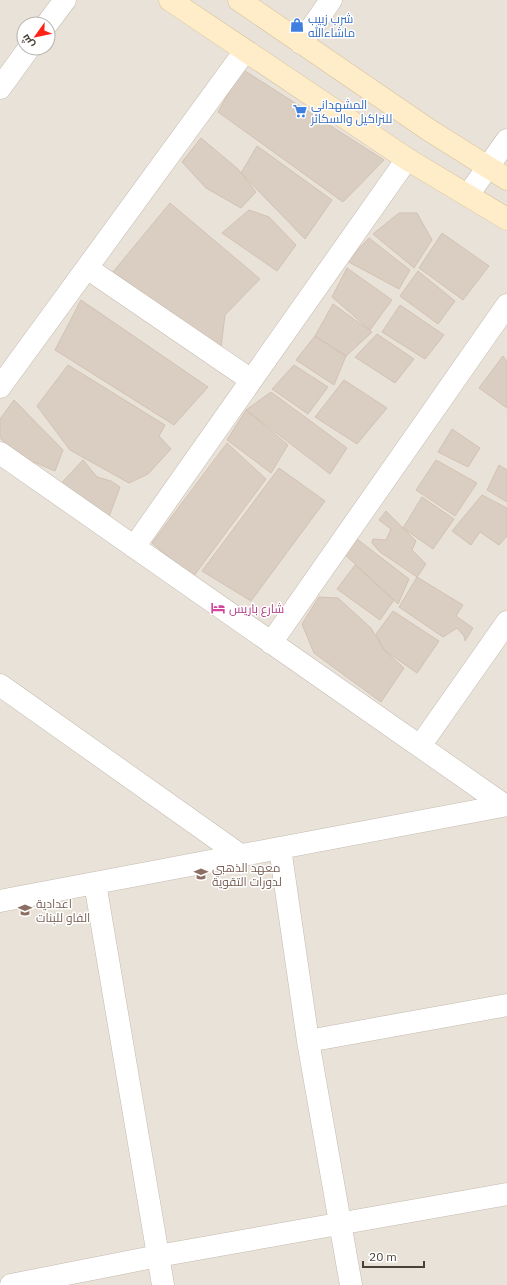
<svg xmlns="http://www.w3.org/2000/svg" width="507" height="1285" font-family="'IBM Plex Sans',Cairo,sans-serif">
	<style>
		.residential { fill: #e9e2d8; fill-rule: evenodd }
		.building { fill: #dacec2; stroke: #d2c2b2 }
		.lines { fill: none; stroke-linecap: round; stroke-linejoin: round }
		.street-casing { stroke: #c4baaf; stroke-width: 23 }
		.secondary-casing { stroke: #d6c099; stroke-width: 23 }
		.street { stroke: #fff; stroke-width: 22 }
		.secondary { stroke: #ffedca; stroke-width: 22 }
		.labels { text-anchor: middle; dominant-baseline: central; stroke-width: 3; stroke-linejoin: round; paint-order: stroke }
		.shop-label { font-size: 12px; fill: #366cbe; stroke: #fff; text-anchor: start }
		.hotel-label { font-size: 12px; fill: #b23c85; stroke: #fff; text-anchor: start }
		.education-label { font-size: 12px; fill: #785e54; stroke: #fff; text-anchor: start }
	</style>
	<rect width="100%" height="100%" fill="#f5f1ea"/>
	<!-- residential -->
	<path class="residential" d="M0,0H507V1285H0ZM24,24H48V48H24Z"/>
	<!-- building -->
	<path class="building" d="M242,69L384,160L343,202L218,112Z
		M201,138L238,169L256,192L241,208L206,188L182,162Z
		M257,146L332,200L305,239L241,173Z
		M170,203L260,279L225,315L221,347L113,272Z
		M249,210L269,217L296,245L277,271L222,233Z
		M399,213H417L432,240L414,268L373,234Z
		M442,233L489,266L463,300L419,268Z
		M369,238L410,270L399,289L347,261Z
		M347,268L392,300L370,330L332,297Z
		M418,271L455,301L438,324L400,296Z
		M81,300L208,387L174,425L55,350Z
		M333,304L372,332L346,356L315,336Z
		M400,305L444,335L425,359L382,332Z
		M377,334L414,359L395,383L355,357Z
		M315,336L346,356L334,385L296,360Z
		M503,356L507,361V408L479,388Z
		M68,365L165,425L159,436L171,449L148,474L129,483L70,450L37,406Z
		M294,365L328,387L308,414L272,389Z
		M344,380L387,408L357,444L315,417Z
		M271,392L347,448L330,474L246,410Z
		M14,400L63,450L55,471L34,462L29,467L0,438V419Z
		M246,410L288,445L271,473L227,440Z
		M452,429L480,448L468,467L438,452Z
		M227,443L266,479L193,577L152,543Z
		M83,460L97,477L111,481L120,487L107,522L54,491Z
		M436,460L477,483L455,516L416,490Z
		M499,465L507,470V502L487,490Z
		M279,468L325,501L251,601L202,571Z
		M482,495L507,508V536L499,545L480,532L471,545L452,531Z
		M422,497L454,519L433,549L403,528Z
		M386,511L416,541L412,550L426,564L417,577L380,552L372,543L373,539L386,540L391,529L379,520Z
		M353,536L409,579L398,604L341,551Z
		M355,565L394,600L380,620L337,589Z
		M417,577L463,605L456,616L473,628L465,641L464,636L457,628L443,637L399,607Z
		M319,597L338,598L371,628L384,650L404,668L381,702L314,653L302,624Z
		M393,611L439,641L417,673L384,650L376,634Z"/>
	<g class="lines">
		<defs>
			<path id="street" d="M47,24L65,0
				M301,43L331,0
				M0,88L29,48
				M468,195L507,140
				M87,268L251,380
				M0,387L245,51
				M0,453L504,805
				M134,547L407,159
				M271,643L507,305
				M0,685L240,855
				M420,746L507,622
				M280,848L308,1041L351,1285
				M95,883L163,1285
				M0,901L507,805
				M308,1041L507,1005
				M11,1285L158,1256L507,1194"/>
			<path id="secondary" d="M170,0L407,159L507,219
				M239,0L429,130L507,179"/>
		</defs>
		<!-- street casing -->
		<use href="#street" class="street-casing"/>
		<!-- secondary casing -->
		<use href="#secondary" class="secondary-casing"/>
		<!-- street -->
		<use href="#street" class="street"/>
		<!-- secondary -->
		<use href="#secondary" class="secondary"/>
	</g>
	<!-- icons -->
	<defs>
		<symbol id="shop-bare" viewBox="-9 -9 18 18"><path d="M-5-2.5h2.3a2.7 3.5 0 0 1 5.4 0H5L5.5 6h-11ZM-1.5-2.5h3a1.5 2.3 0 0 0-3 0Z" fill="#3f7fe0" stroke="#fff" stroke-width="2.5" paint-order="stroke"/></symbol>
		<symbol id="supermarket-bare" viewBox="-9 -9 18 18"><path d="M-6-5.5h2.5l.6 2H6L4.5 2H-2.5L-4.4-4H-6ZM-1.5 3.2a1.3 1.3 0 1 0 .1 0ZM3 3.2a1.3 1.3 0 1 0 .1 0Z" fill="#3f7fe0" stroke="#fff" stroke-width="2.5" paint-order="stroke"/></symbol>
		<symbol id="hotel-bare" viewBox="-9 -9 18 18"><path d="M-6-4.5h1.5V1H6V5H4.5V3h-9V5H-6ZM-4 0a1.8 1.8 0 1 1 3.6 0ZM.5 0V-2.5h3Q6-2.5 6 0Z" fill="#d1479c" stroke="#fff" stroke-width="2.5" paint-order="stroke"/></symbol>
		<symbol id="school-bare" viewBox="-9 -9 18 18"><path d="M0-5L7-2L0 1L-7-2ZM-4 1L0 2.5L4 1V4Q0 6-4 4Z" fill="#8d6e63" stroke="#fff" stroke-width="2.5" paint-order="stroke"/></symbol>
	</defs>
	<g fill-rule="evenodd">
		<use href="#shop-bare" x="287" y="15" width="20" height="20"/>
		<use href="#supermarket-bare" x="290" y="101" width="20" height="20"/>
		<use href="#hotel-bare" x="208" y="598" width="20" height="20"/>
		<use href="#school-bare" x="191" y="864" width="20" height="20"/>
		<use href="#school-bare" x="15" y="900" width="20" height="20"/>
	</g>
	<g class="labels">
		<!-- shop labels -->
		<g class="shop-label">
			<text x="308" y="18">شرب زبيب<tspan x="308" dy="14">ماشاءالله</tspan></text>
			<text x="311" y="104">المشهداني<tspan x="311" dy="14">للنراكيل والسكائر</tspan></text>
		</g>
		<!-- hotel labels -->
		<g class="hotel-label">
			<text x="229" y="608">شارع باريس</text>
		</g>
		<!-- education labels -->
		<g class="education-label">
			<text x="212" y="867">معهد الذهبي<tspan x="212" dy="14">لدورات التقوية</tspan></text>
			<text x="36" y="903">اعدادية<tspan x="36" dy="14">الفاو للبنات</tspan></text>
		</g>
	</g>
	<!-- north arrow -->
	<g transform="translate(36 36) rotate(237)"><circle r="19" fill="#ffffff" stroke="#b6b3af"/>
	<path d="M0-3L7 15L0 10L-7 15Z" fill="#ff2317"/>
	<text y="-6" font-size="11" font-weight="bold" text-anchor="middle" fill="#494137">ش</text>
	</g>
	<!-- scale -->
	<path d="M363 1261v6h61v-6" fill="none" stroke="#494137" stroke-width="2"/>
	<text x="369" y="1261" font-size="12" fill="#494137" stroke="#ffffff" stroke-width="3" paint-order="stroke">20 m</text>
</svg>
